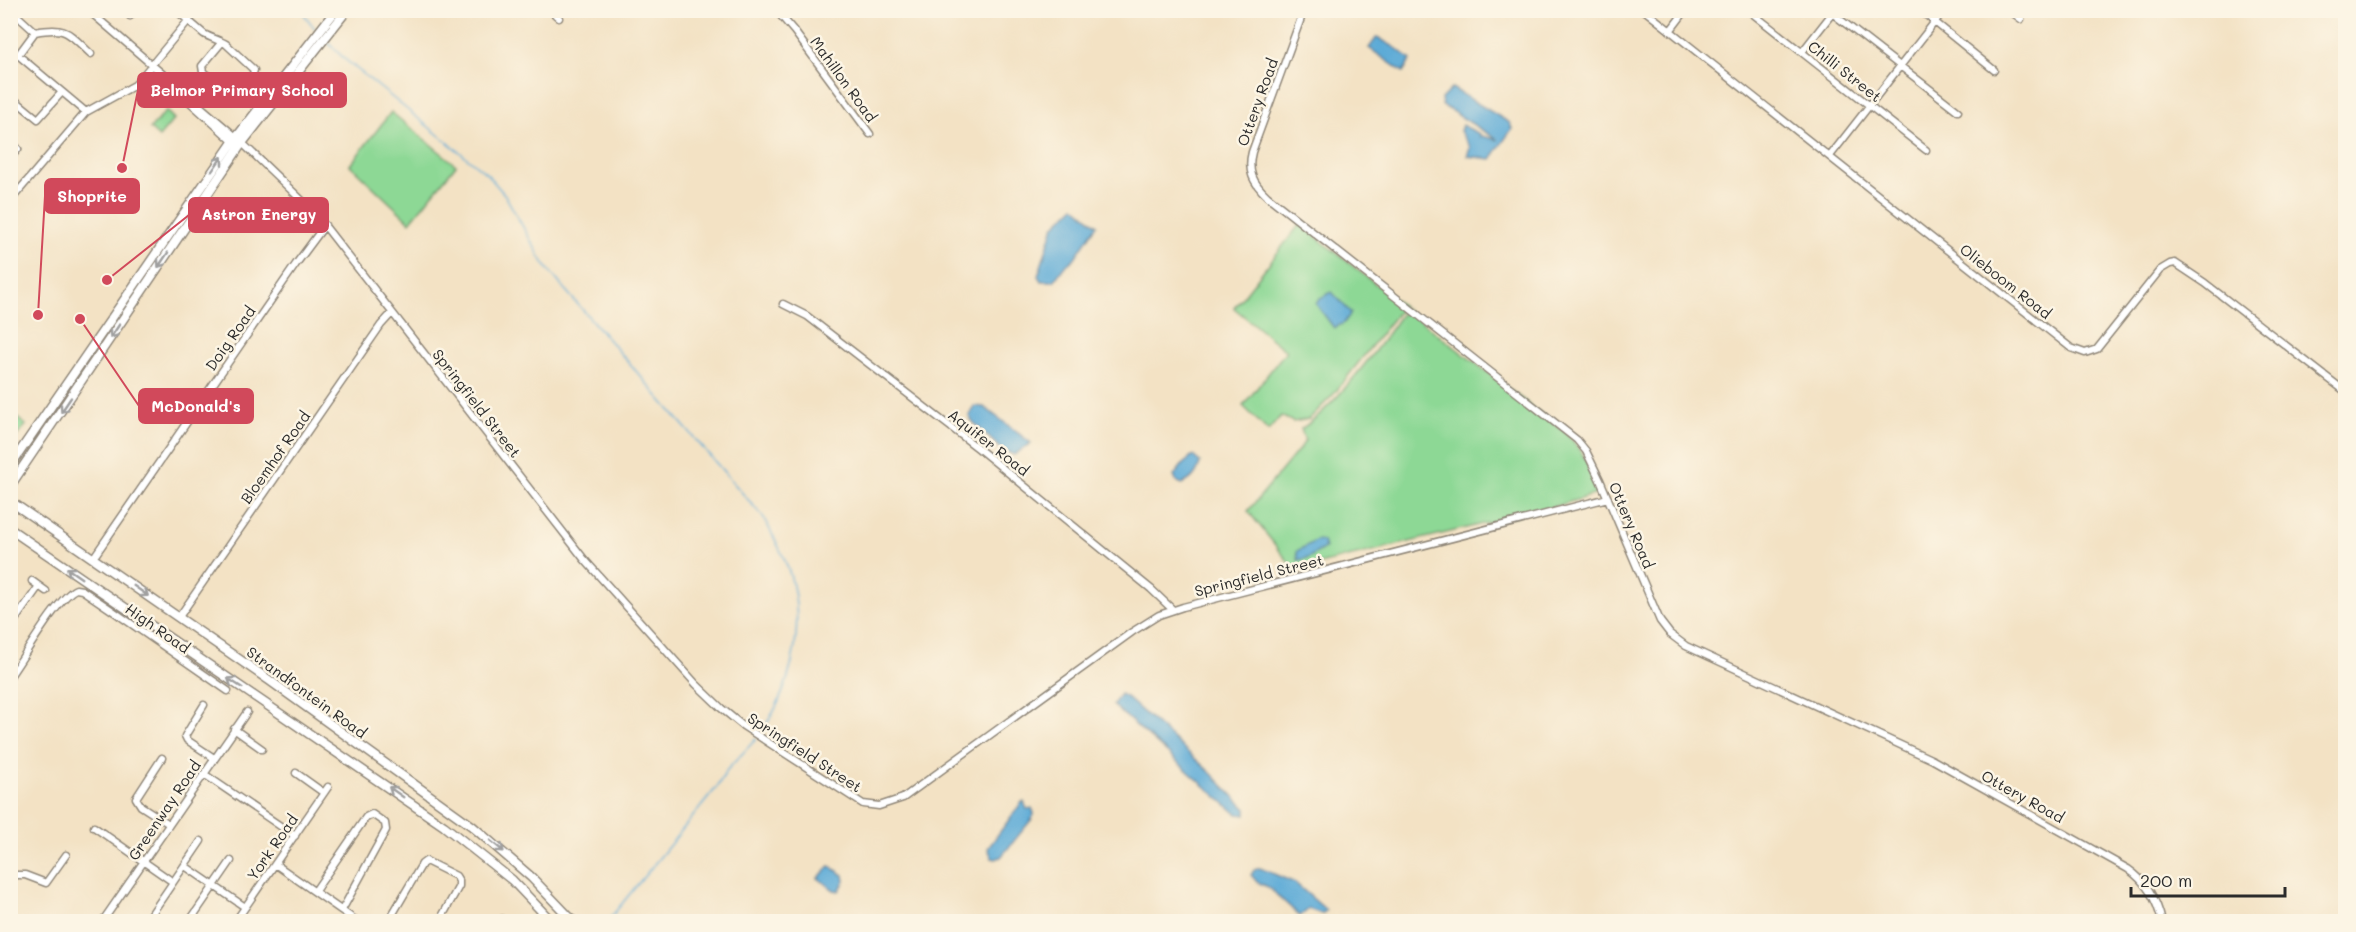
<svg xmlns="http://www.w3.org/2000/svg" width="2356" height="932" font-family="Mali,sans-serif">
	<style>
		.green { fill: #8dd895; stroke: #5c8260; stroke-width: 1.5 }
		.water { fill: #5dabd7; stroke: #446b81; stroke-width: 1.5 }
		.lines { fill: none; stroke-linecap: round; stroke-linejoin: round }
		.stream { stroke: #5dabd7; stroke-width: 1.5 }
		.minor-casing { stroke: #8f8678; stroke-width: 9 }
		.major-casing { stroke: #8f8678; stroke-width: 11 }
		.minor { stroke: #fff; stroke-width: 6 }
		.major { stroke: #fff; stroke-width: 8 }
		.oneway { stroke: #a0a0a0 }
		.labels { text-anchor: middle; dominant-baseline: central; stroke-width: 5; stroke-linejoin: round; paint-order: stroke }
		.street-label { font-size: 15px; fill: #2b2b2b; stroke: #fcf5e5 }
		.leader { fill: none; stroke: #d1495b; stroke-width: 2 }
		.callout-dot { fill: #d1495b; stroke: #fcf5e5; stroke-width: 2 }
		.callout { fill: #d1495b; stroke: #d1495b; stroke-width: 2 }
		.callout-label { font-size: 16px; text-anchor: middle; font-weight: bold; fill: #fff }
	</style>
	<rect width="100%" height="100%" fill="#fcf5e5"/>
	<filter id="ink" filterUnits="userSpaceOnUse"><feTurbulence type="fractalNoise" baseFrequency=".0167" numOctaves="2"/><feDisplacementMap in="SourceGraphic" scale="12" xChannelSelector="R" yChannelSelector="G"/><feConvolveMatrix kernelMatrix="1 2 1 2 8 2 1 2 1" color-interpolation-filters="sRGB"/></filter>
	<filter id="wash" filterUnits="userSpaceOnUse"><feTurbulence type="fractalNoise" baseFrequency=".008" numOctaves="4" result="noise"/><feDisplacementMap in="SourceGraphic" scale="24" xChannelSelector="R" yChannelSelector="G"/><feGaussianBlur stdDeviation="1.35" result="paint"/><feColorMatrix in="noise" values="0 0 0 0 0 0 0 0 0 0 0 0 0 0 0 0 0 1.4 0 .05"/><feComposite in="paint" operator="in"/></filter>
	<g filter="url(#wash)">
		<rect width="100%" height="100%" fill="#f3e2c4"/>
		<!-- green -->
		<path class="green" d="M166,111L174,119L159,137L150,129Z
			M391,112L456,165L410,222L350,165Z
			M1300,224L1403,306L1333,395L1309,419L1293,422L1281,416L1268,431L1243,406L1286,351L1234,308Z
			M1405,309L1565,432C1581,448 1589,467 1599,487L1597,494L1556,506L1295,570L1248,511L1301,447L1305,441L1301,429C1336,406 1381,344 1405,309Z
			M11,413L26,425L11,443Z"/>
		<!-- water -->
		<path class="water" d="M1377,37L1396,48L1411,60L1403,72L1369,48Z
			M1452,88L1510,123L1512,129L1491,159L1467,156L1470,147L1460,131L1462,125L1480,134V137L1482,136L1498,140L1442,105L1441,99Z
			M1075,206L1097,225L1074,259L1064,267L1054,281H1041L1038,276L1054,226Z
			M1332,292L1351,313L1344,323L1334,328L1316,304L1320,298Z
			M974,406L984,407L1031,443L1014,455L1001,449L972,421L969,416Z
			M1193,456L1200,462C1198,472 1192,480 1182,484L1176,481L1174,476L1183,464Z
			M1317,540L1323,541L1325,548L1308,558L1298,560L1297,551Z
			M1120,694L1126,697L1209,771L1246,809V815L1237,814L1232,810L1113,705Z
			M1022,802H1024L1027,809L1032,808L1034,813L1032,819L1001,857L996,859L992,858L988,848Z
			M830,866L844,875L845,881L839,891L834,890L818,878Z
			M1260,868L1295,883L1326,910L1322,914L1309,909L1300,916L1268,887L1257,882L1251,875L1254,870Z"/>
		<g class="lines">
			<!-- stream -->
			<path class="stream" d="M301,10L315,29
				M326,41L347,61L487,174L505,195L544,264L561,285L764,518C775,540 788,562 793,586C804,637 789,694 759,735
				M607,922L717,787L727,770L756,739"/>
		</g>
	</g>
	<g filter="url(#ink)">
		<g class="lines">
			<defs>
				<path id="minor" d="M11,10L35,32
					M88,10L236,137L314,212L584,559L696,684L721,708L743,726L863,804L879,806L903,798L1132,632L1159,615L1183,607L1608,498
					M176,10L204,34C211,38 219,40 226,44L254,70L252,77L242,87H223L203,72L202,66L222,42
					M550,10L559,18
					M776,10L794,31L870,134
					M1304,10L1252,152C1247,171 1253,183 1267,196L1577,440L1586,451L1600,480L1660,621L1670,634L1686,646L1933,760L2128,869C2147,882 2157,900 2162,922
					M1644,10L2071,348L2085,353L2097,349L2160,270L2170,264L2175,263L2205,283L2346,392
					M1748,10L1926,150
					M1828,10L1958,111
					M1920,10L1994,70
					M2009,10L2021,19
					M130,16L134,10
					M1670,31L1686,10
					M35,32C68,26 68,33 91,54
					M10,51L18,55L86,112
					M1802,52L1834,11
					M18,55L35,32
					M181,94L236,144
					M10,96L38,119L62,92
					M10,140L18,149L10,158
					M1830,156L1944,10
					M10,201L86,112L135,85L197,10
					M783,304L807,316L979,449L1151,589L1173,610
					M96,554L296,264L325,225
					M32,581L46,591
					M179,617L381,325L392,313
					M10,627L39,586
					M10,676C24,657 58,597 76,589L82,590L110,609L228,691
					M204,705L185,736L187,740L214,758
					M234,729L262,749
					M162,758L136,798L141,806L169,824
					M296,773L324,793
					M204,774L295,836
					M94,827L173,882
					M275,864L358,922
					M185,866L245,907
					M10,875H25L46,883L66,855
					M315,891L366,817L372,814L385,823L386,830L342,910
					M102,922L247,712
					M146,922L201,841
					M189,922L231,861
					M235,922L328,787
					M388,922L422,864L426,861L456,876L459,881V886L439,922
					M495,922L502,919L506,922"/>
				<path id="major" d="M10,466L233,142L336,10
					M10,486L242,143L347,10
					M10,501L269,680L472,826L531,877L574,922
					M10,529L444,826L512,880L552,922"/>
			</defs>
			<!-- minor casing -->
			<use href="#minor" class="minor-casing"/>
			<!-- major casing -->
			<use href="#major" class="major-casing"/>
			<!-- minor -->
			<use href="#minor" class="minor"/>
			<!-- major -->
			<use href="#major" class="major"/>
		</g>
		<!-- one-way arrows -->
		<defs><path id="oneway-shaft" d="M-6 0H5M1.5-3L5.5 0L1.5 3" fill="none" stroke-width="1.6" stroke-linecap="round" stroke-linejoin="round" transform="scale(1.5)"/></defs>
		<g class="oneway">
			<use href="#oneway-shaft" transform="translate(217 164) rotate(-55)"/>
			<use href="#oneway-shaft" transform="translate(163 260) rotate(124)"/>
			<use href="#oneway-shaft" transform="translate(115 331) rotate(124)"/>
			<use href="#oneway-shaft" transform="translate(66 405) rotate(124)"/>
			<use href="#oneway-shaft" transform="translate(74 573) rotate(-145)"/>
			<use href="#oneway-shaft" transform="translate(141 591) rotate(35)"/>
			<use href="#oneway-shaft" transform="translate(235 683) rotate(-147)"/>
			<use href="#oneway-shaft" transform="translate(396 792) rotate(-145)"/>
			<use href="#oneway-shaft" transform="translate(497 846) rotate(39)"/>
		</g>
	</g>
	<g class="labels">
		<!-- street labels -->
		<g class="street-label">
			<text transform="translate(1845 71) rotate(38)">Chilli Street</text>
			<text transform="translate(844 79) rotate(54)">Mahillon Road</text>
			<text transform="translate(1257 102) rotate(-70)">Ottery Road</text>
			<text transform="translate(2006 281) rotate(38)">Olieboom Road</text>
			<text transform="translate(230 338) rotate(-55)">Doig Road</text>
			<text transform="translate(477 403) rotate(52)">Springfield Street</text>
			<text transform="translate(989 442) rotate(38)">Aquifer Road</text>
			<text transform="translate(275 457) rotate(-55)">Bloemhof Road</text>
			<text transform="translate(1632 525) rotate(67)">Ottery Road</text>
			<text transform="translate(1259 575) rotate(-14)">Springfield Street</text>
			<text transform="translate(158 628) rotate(35)">High Road</text>
			<text transform="translate(307 692) rotate(36)">Strandfontein Road</text>
			<text transform="translate(805 752) rotate(33)">Springfield Street</text>
			<text transform="translate(2023 796) rotate(29)">Ottery Road</text>
			<text transform="translate(164 810) rotate(-56)">Greenway Road</text>
			<text transform="translate(272 847) rotate(-55)">York Road</text>
		</g>
	</g>
	<!-- callouts -->
	<path class="leader" d="M122 168L138 90M38 315L45 196M107 280L189 215M80 319L139 406"/>
	<g class="callout-dot">
		<circle cx="122" cy="168" r="6"/>
		<circle cx="38" cy="315" r="6"/>
		<circle cx="107" cy="280" r="6"/>
		<circle cx="80" cy="319" r="6"/>
	</g>
	<g class="callout">
		<rect x="138" y="73" width="208" height="34" rx="6"/>
		<rect x="45" y="179" width="94" height="34" rx="6"/>
		<rect x="189" y="198" width="139" height="34" rx="6"/>
		<rect x="139" y="389" width="114" height="34" rx="6"/>
	</g>
	<g class="callout-label">
		<text x="242" y="96">Belmor Primary School</text>
		<text x="92" y="202">Shoprite</text>
		<text x="259" y="220">Astron Energy</text>
		<text x="196" y="412">McDonald's</text>
	</g>
	<!-- margin -->
	<rect width="2356" height="932" fill="none" stroke="#fcf5e5" stroke-width="36"/>
	<!-- scale -->
	<path d="M2131 887v9h154v-9" fill="none" stroke="#2b2b2b" stroke-width="3"/>
	<text x="2140" y="887" font-size="18" fill="#2b2b2b" stroke="#fcf5e5" stroke-width="4.5" paint-order="stroke">200 m</text>
</svg>
